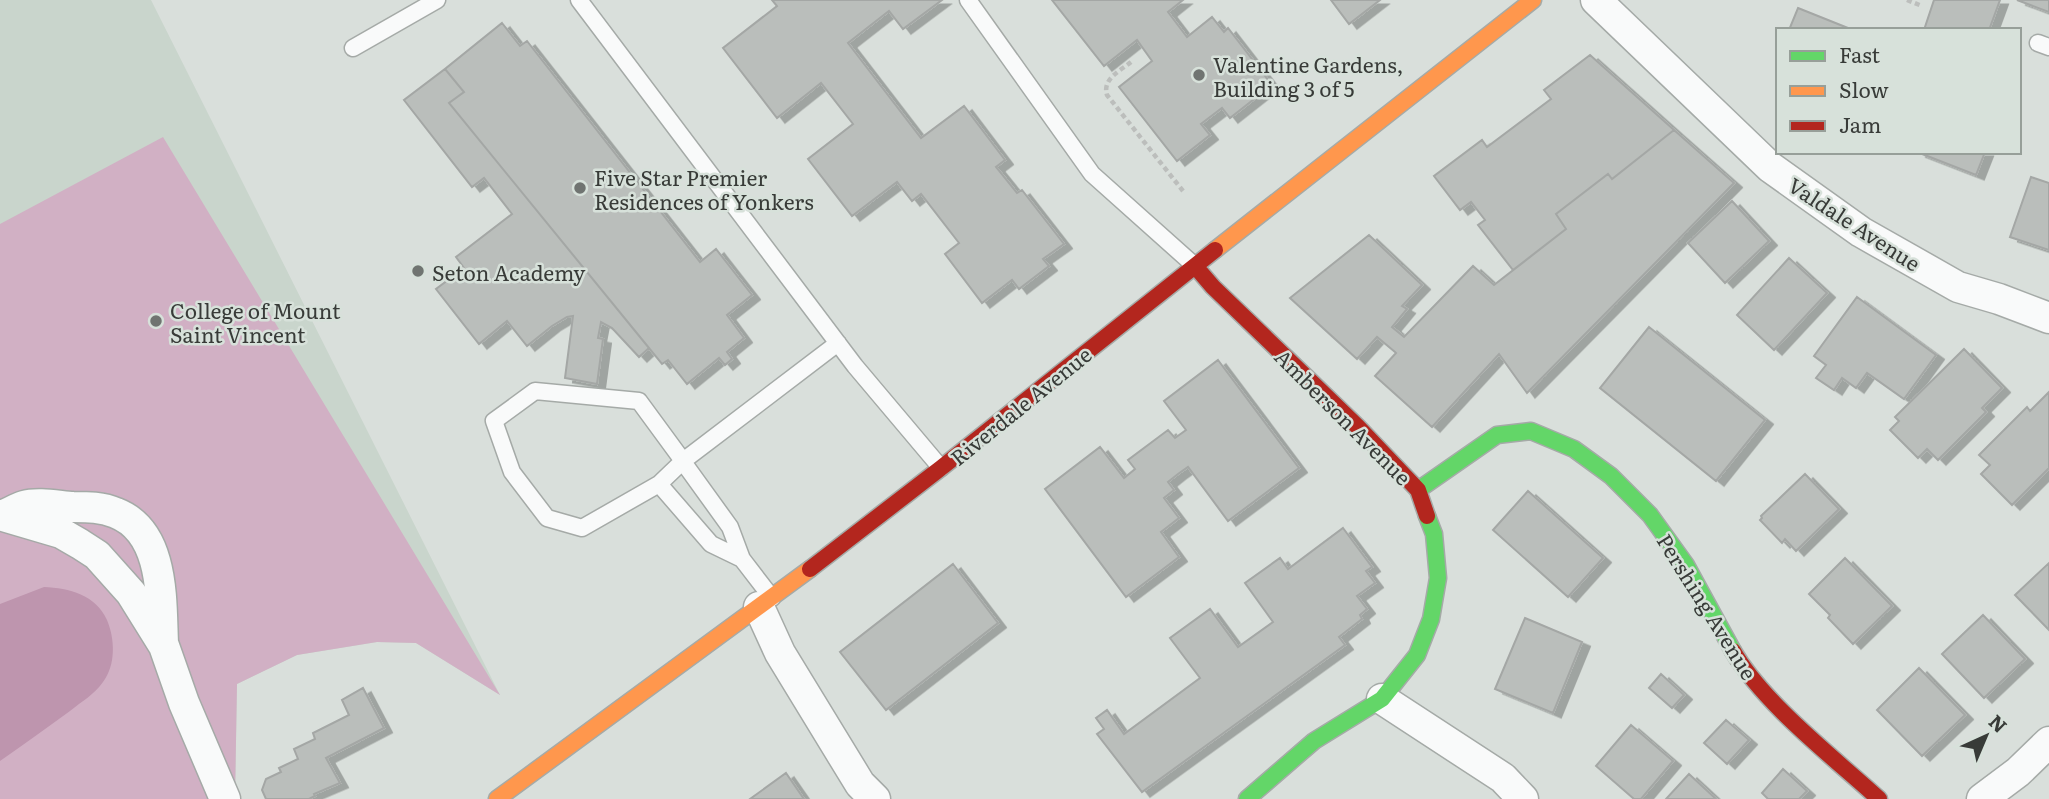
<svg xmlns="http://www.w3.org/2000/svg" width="2049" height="799" font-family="Literata,serif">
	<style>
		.built { fill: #c9d5cc }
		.forest { fill: #d1b0c4 }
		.water { fill: #be95ae }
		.building { fill: #babebb; stroke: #a4a7a5; stroke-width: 2; filter: url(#shadow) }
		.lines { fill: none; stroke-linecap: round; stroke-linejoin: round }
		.lane-casing { stroke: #a5aaa7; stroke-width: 19 }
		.street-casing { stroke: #a5aaa7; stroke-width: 33 }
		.fast-casing { stroke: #a5aaa7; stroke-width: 19 }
		.slow-casing { stroke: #a5aaa7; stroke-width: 19 }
		.jam-casing { stroke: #a5aaa7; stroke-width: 19 }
		.path { stroke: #bcbebc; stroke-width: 4.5; stroke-dasharray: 5 3.5; stroke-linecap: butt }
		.lane { stroke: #f9fafa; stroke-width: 16 }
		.street { stroke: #f9fafa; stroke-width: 30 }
		.fast { stroke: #63d668; stroke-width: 16 }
		.slow { stroke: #ff974d; stroke-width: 16 }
		.jam { stroke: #b3261e; stroke-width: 16 }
		.poi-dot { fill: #707471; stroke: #d7e1da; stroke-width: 2.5 }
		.labels { text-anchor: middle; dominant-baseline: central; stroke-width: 5; stroke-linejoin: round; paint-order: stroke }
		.poi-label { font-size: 21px; fill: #383b38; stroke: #d7e1da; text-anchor: start }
		.street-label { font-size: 21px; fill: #383b38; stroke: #d7e1da }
	</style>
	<defs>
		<filter id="shadow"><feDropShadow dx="8" dy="4.5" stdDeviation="0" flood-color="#0004"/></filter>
	</defs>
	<rect width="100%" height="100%" fill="#d9dfdb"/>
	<!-- built -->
	<path class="built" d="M0,0H151L500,695L416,643L377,642L297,655L237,684L235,799H0Z"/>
	<!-- forest -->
	<path class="forest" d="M163,137L500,695L416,643L377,642L297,655L237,684L235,799H0V224Z"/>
	<!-- water -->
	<path class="water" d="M44,587C69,588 96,595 107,620C115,639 116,665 103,682C95,694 81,702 70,711C47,728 24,744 0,761V604Z"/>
	<!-- building -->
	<path class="building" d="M772,0H942L903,29L889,11L848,43L921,138L964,106L1005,160L996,167L1017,193L1022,190L1064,244L1043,259L1049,266L1019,289L1012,280L982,303L945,254L959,243L921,194L912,201L897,182L852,216L808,159L853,124L821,83L777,118L723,48L777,6Z
		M1052,0H1183L1168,12L1187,37L1212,17L1224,32L1228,28L1272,85L1230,118L1222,108L1201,124L1210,135L1177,161L1119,87L1152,61L1137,40L1104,66Z
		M1331,0H1380L1349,24Z
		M1934,0H2000L1989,30H1924Z
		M2017,0H2049V12Z
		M1798,8L1853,30H1789Z
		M502,23L520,46L527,41L700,262L716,249L752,295L727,315L744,338L727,352L732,359L725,365L719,358L687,384L668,360L662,364L449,103L464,92L445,69Z
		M1590,55L1674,130L1612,179L1608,174L1556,214L1566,229L1513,270L1478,225L1485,220L1471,202L1460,210L1434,176L1482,140L1487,147L1551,99L1544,90Z
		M445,69L464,92L449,103L649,348L639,357L612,328L601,322L598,338L603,339L597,384L565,378L573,316L567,317L552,326L527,346L507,321L479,344L436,289L464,268L456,257L512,214L484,178L472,187L404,100Z
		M1674,130L1734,183L1527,393L1499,354L1432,427L1375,376L1396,353L1395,352L1377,337L1357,359L1290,298L1369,235L1422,285L1402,306L1407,309L1392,327L1404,337L1473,266L1494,285L1566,229L1556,214L1608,174L1612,179Z
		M1917,152H1985L1976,175Z
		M2031,177L2049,183V250L2010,237Z
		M1732,201L1769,241L1725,283L1688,243Z
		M1789,258L1827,293L1774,350L1737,315Z
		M1857,297L1936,355L1904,399L1867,373L1856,388L1842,378L1834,390L1816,378L1826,365L1814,356Z
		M1649,327L1765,420L1716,481L1600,388Z
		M1964,349L2002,388L1982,408L1986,412L1938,460L1927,449L1918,458L1890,430L1899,421L1895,417Z
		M1218,360L1299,468L1228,521L1188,467L1178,474L1168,482L1174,490L1164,498L1179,518L1161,532L1179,557L1126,597L1045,489L1100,447L1124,478L1135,469L1128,460L1168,430L1175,438L1186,430L1164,401Z
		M2049,392V468L2012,505L1981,474L1990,465L1979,455L2027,407L2030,411Z
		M1805,474L1839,509L1796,551L1785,539L1782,543L1760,520L1762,518L1761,516Z
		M1528,491L1603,558L1568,597L1493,530Z
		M1343,528L1372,567L1366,571L1375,583L1357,596L1367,609L1360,615L1362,619L1339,637L1345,645L1142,792L1097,734L1104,729L1096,718L1107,710L1124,734L1200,678L1170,638L1210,609L1238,647L1273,622L1245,583L1280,558L1288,569Z
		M1845,558L1892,606L1853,644L1828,618L1830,615L1809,594Z
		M2049,563V630L2015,595Z
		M953,564L998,623L886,710L840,652Z
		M1983,615L2025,659L1984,698L1942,654Z
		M1525,618L1582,642L1553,713L1495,689Z
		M1919,668L1965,715L1922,756L1877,710Z
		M1661,674L1684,695L1672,708L1649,688Z
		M363,688L384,728L326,758L340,783L314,794L315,796L309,799H266L262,790L266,779L281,772L279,768L298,759L294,749L315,739L313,733L349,715L342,700Z
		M1726,720L1749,740L1727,764L1704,743Z
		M1631,725L1673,761L1641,799H1634L1596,766Z
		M1783,769L1807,791L1799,799H1768L1762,793Z
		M786,773L804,799H750Z
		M1689,774L1716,799H1666Z"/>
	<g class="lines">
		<defs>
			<path id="lane" d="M579,0L855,366L941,468
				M968,0L1092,174L1195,266
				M2038,43L2049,47
				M353,48L437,0
				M659,484L711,544L742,559L730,527L686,466L683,461L639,401L535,391L494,421L512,472L547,518L582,528L659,484L683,461L838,343
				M742,559L772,598"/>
			<path id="street" d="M1596,0L1770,167L1861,232L1958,287L1999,299L2049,318
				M0,515L61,533L80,544L97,555L131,593L164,646L184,703L225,799
				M4,515C11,512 17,508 24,506C38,502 58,506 73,507C88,507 102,507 116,513C165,532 161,601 163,643
				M759,607L780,653L860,784L875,799
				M1382,699L1503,778L1523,799
				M1982,799L2018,772L2049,742"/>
			<path id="fast" d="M1418,490L1497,435L1531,431L1574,449L1611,476L1650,515L1686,565L1733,651
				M1247,799L1314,741L1382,699L1417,655L1431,619L1438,578L1434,534L1427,516"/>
			<path id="slow" d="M1215,250L1533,0
				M497,799L810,569"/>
			<path id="jam" d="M1195,266L1213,287L1358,427L1418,490L1427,516
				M810,569L941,468L1215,250
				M1733,651C1764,704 1833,757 1879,799"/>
		</defs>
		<!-- lane casing -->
		<use href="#lane" class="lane-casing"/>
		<!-- street casing -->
		<use href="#street" class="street-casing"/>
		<!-- fast casing -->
		<use href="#fast" class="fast-casing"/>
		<!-- slow casing -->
		<use href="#slow" class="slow-casing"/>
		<!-- jam casing -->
		<use href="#jam" class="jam-casing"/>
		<!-- path -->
		<path class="path" d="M1907,0L1922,6
			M1131,62C1120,71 1102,79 1107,95L1183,191"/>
		<!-- lane -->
		<use href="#lane" class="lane"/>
		<!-- street -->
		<use href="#street" class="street"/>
		<!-- fast -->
		<use href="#fast" class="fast"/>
		<!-- slow -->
		<use href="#slow" class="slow"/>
		<!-- jam -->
		<use href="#jam" class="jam"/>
	</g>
	<!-- markers -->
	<g class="poi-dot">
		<circle cx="1199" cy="75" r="7"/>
		<circle cx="580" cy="188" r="7"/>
		<circle cx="418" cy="271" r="7"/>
		<circle cx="156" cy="321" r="7"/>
	</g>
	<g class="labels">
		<!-- poi labels -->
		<g class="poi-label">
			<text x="1213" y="63">Valentine Gardens,<tspan x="1213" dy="24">Building 3 of 5</tspan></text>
			<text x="594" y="176">Five Star Premier<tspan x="594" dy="24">Residences of Yonkers</tspan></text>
			<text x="432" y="271">Seton Academy</text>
			<text x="170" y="309">College of Mount<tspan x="170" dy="24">Saint Vincent</tspan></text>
		</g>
		<!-- street labels -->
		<g class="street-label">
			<text transform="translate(1855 223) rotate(33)">Valdale Avenue</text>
			<text transform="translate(1020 405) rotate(-39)">Riverdale Avenue</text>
			<text transform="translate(1344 416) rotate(45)">Amberson Avenue</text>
			<text transform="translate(1708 606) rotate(58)">Pershing Avenue</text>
		</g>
	</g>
	<!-- legend -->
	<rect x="1776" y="28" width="245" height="126" fill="#d7e1da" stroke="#979f99" stroke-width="2"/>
	<rect x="1790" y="51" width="35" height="10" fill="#63d668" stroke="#979f99" stroke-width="2"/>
	<text x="1839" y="63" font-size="21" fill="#383b38">Fast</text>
	<rect x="1790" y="86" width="35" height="10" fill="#ff974d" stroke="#979f99" stroke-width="2"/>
	<text x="1839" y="98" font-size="21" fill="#383b38">Slow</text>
	<rect x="1790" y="121" width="35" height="10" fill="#b3261e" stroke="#979f99" stroke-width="2"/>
	<text x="1839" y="133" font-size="21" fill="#383b38">Jam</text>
	<!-- north arrow -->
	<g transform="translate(1986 736) rotate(44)" stroke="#d7e1da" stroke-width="5" paint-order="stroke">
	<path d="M0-5L12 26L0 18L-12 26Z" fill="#383b38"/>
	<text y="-10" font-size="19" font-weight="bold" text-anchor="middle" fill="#383b38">N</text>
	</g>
</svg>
